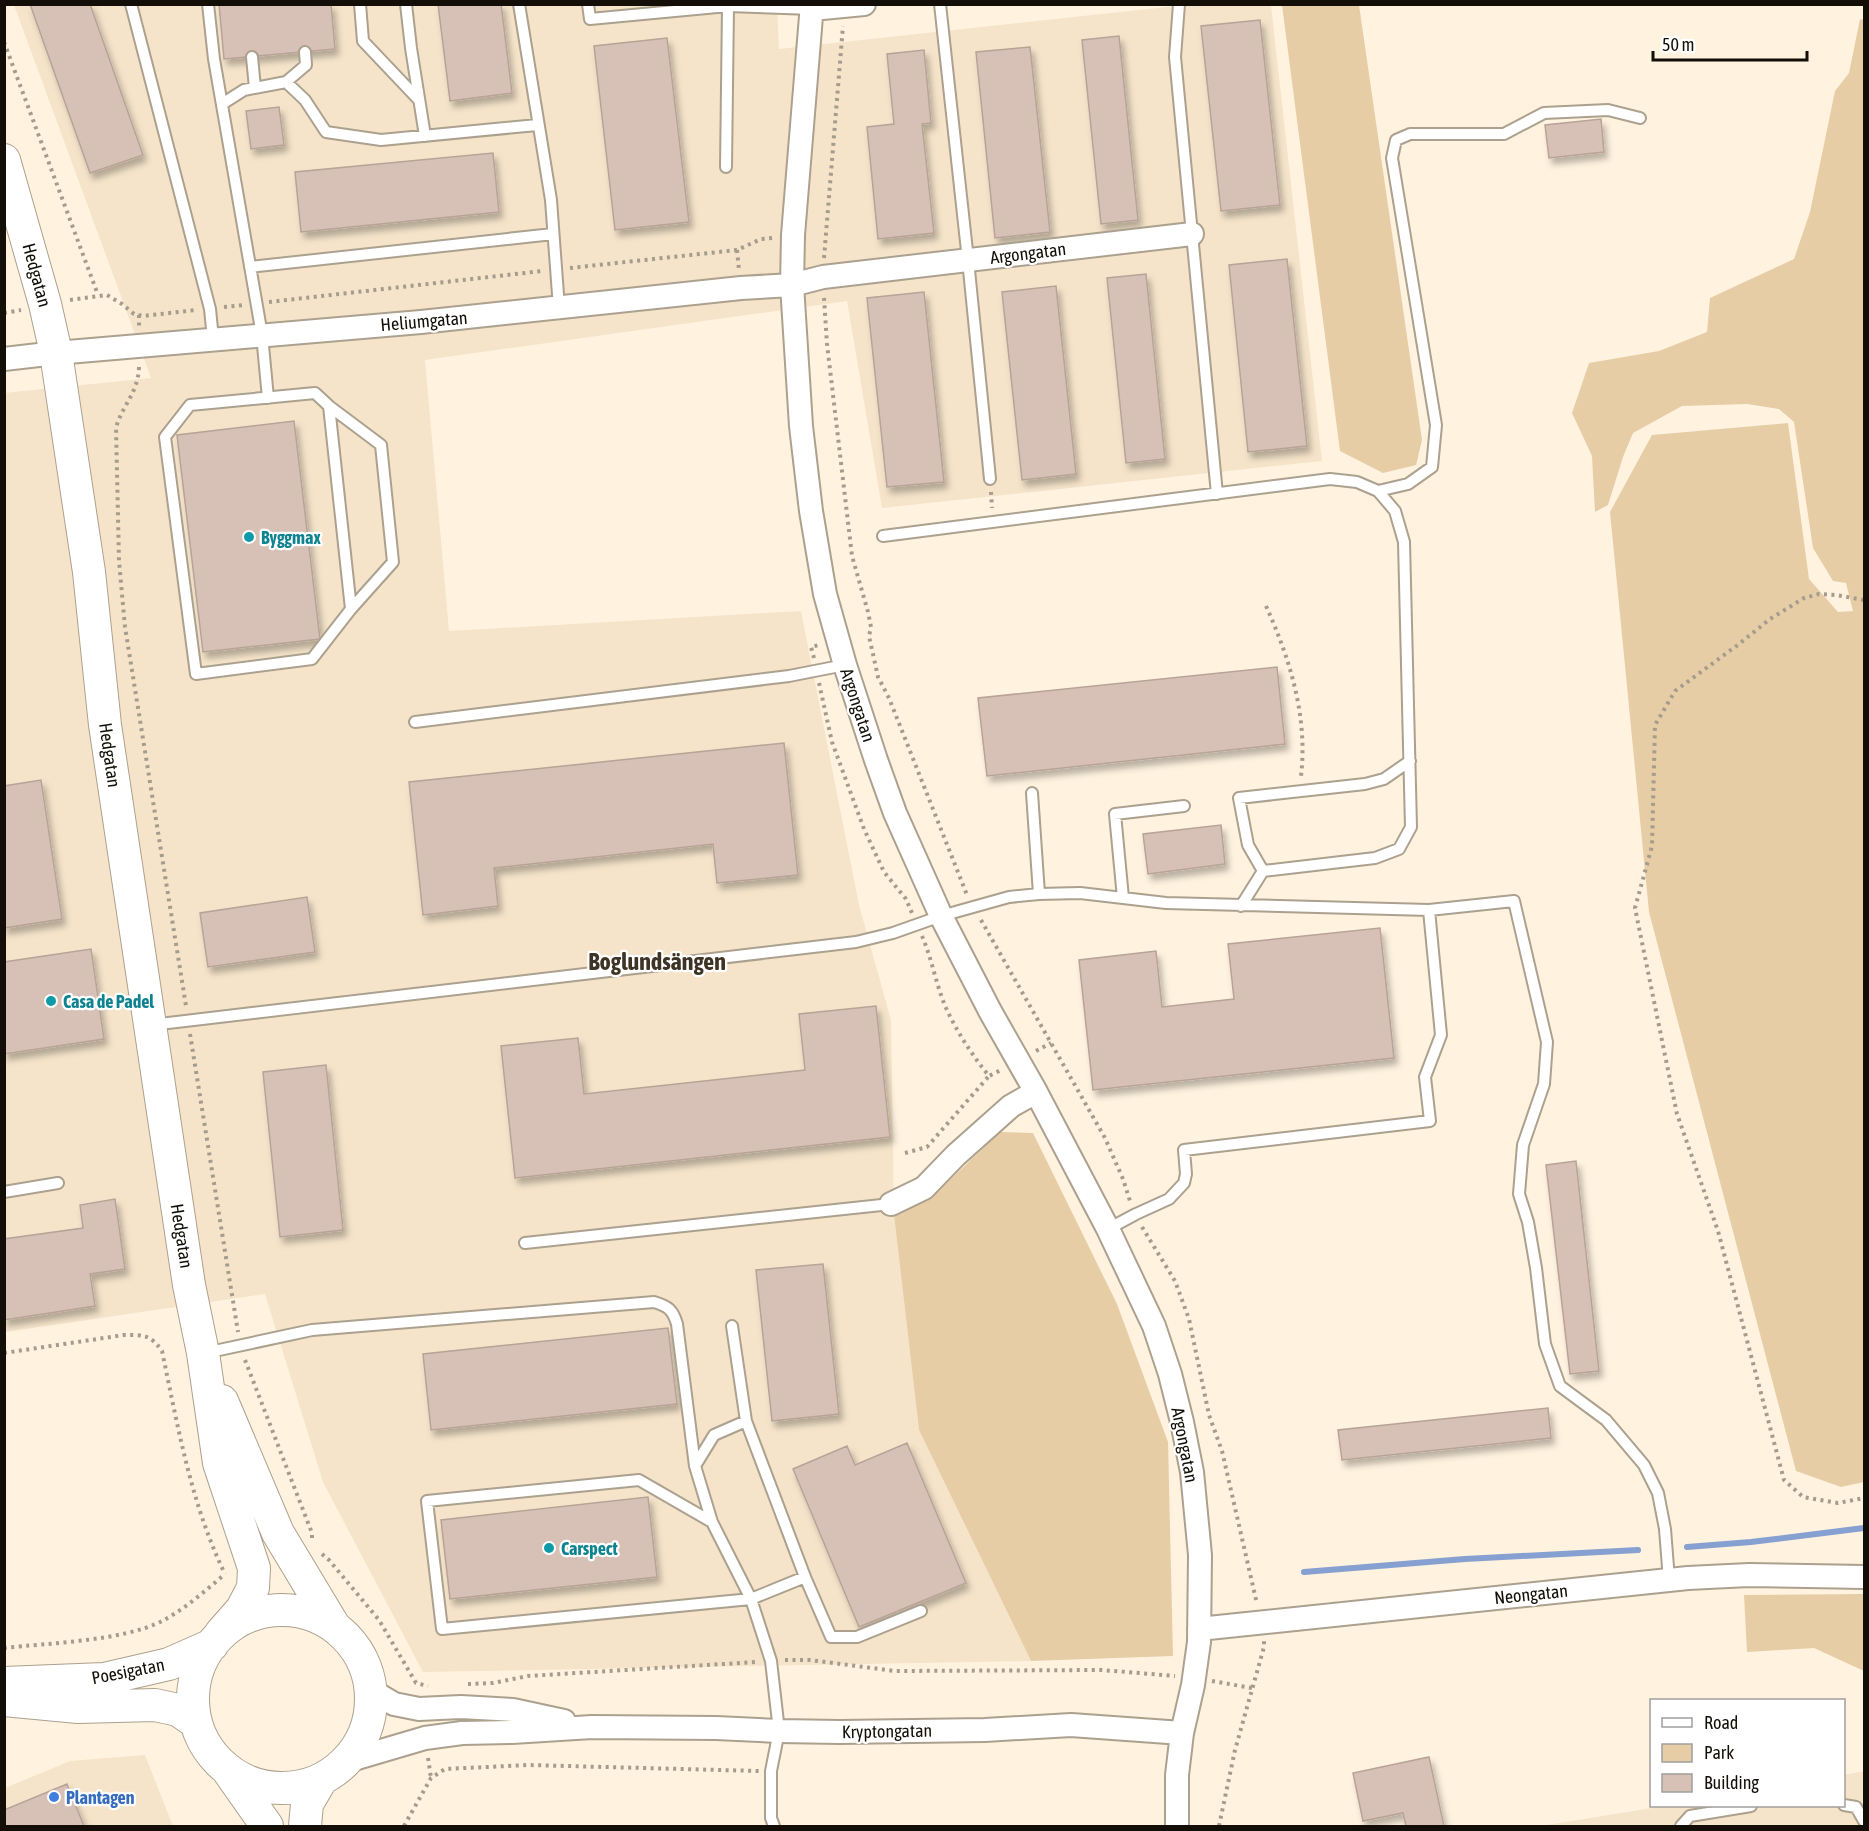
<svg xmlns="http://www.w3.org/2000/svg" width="1869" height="1831" font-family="'Asap Condensed',sans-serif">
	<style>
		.built { fill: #f5e4ca }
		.green { fill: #e7cda6 }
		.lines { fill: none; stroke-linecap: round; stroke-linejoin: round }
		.stream { stroke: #86a0d1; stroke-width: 6 }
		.building { fill: #d7c1b6; stroke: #b8a398; stroke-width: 1.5; filter: url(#shadow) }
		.lane-casing { stroke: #aca08e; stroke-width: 14 }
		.street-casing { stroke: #aca08e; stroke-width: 26 }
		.secondary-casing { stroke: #aca08e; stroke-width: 34 }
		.path { stroke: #a69c8e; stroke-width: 4; stroke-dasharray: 3 4.5; stroke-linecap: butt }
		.lane { stroke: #fff; stroke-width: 10 }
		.street { stroke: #fff; stroke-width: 22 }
		.secondary { stroke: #fff; stroke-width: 32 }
		.culture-dot { fill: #0f9aa8; stroke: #fff; stroke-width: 2 }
		.shop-dot { fill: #3f7fe0; stroke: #fff; stroke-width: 2 }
		.labels { text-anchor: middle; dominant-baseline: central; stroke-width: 4.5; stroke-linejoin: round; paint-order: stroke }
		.street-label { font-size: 18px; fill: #130f08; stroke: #fff }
		.culture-label { font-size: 18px; font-weight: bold; fill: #0d838f; stroke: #fff; text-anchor: start }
		.shop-label { font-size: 18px; font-weight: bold; fill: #366cbe; stroke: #fff; text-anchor: start }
		.district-label { font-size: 24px; font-weight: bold; fill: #3e3425; stroke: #fff }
	</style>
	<defs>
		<filter id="shadow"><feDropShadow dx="3.5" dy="6" stdDeviation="3" flood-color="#0004"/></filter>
	</defs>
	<rect width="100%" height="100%" fill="#fff2df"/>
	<!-- built -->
	<path class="built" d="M14,5H777L779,49L1185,5H1271L1322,461L882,508L847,301L425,360L449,631L801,611L859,905L891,1020L894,1215L919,1430L1031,1661L423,1672L323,1482L265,1294L5,1332L4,393L151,378Z
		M145,1755L173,1826H5V1788L70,1761Z
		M1864,1771V1826H1541L1664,1806H1844V1775Z"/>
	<!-- green -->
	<path class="green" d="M1282,5H1359L1422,440L1416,465L1383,473L1340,451Z
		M1860,19L1864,20V1482L1841,1487L1796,1471L1649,912L1610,512L1652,435L1788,423L1809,579L1838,612L1853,611L1846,583L1833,581L1813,548L1794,422L1779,409L1747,404L1682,406L1633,433L1623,457L1608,505L1595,512L1592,456L1572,413L1589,363L1659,351L1707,332L1710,298L1794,259L1810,212L1835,91L1849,73Z
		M1000,1132L1033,1133L1117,1304L1168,1442L1173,1656L1031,1661L919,1430L894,1215L931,1198Z
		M1864,1594V1671L1814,1648L1747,1652L1744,1595Z"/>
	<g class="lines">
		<!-- stream -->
		<path class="stream" d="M1687,1547L1751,1542L1864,1528
			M1304,1572L1465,1559L1638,1550"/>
	</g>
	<!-- building -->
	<path class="building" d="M30,4H90L143,155L90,173Z
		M219,4H331L335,49L224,59Z
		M438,4H501L512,93L450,101Z
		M1260,20L1280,205L1221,211L1201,26Z
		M1119,36L1138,220L1101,224L1082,40Z
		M667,38L689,222L615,230L594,46Z
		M1030,47L1050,232L995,238L976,52Z
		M924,50L931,123L922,124L934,233L878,239L867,127L894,124L887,54Z
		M279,107L284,145L251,149L246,111Z
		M1601,119L1604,152L1549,158L1545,125Z
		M493,153L499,212L301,232L295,172Z
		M1287,259L1307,446L1248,452L1229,265Z
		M1146,274L1165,459L1126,463L1107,278Z
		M1056,286L1076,474L1022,480L1002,292Z
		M924,292L944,482L887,487L867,298Z
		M294,421L320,639L203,652L177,435Z
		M1277,667L1285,744L987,776L978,698Z
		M784,743L798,875L717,883L713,844L494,868L498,906L423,915L409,782Z
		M41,780L62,919L4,928V786Z
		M1221,825L1225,864L1148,874L1143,834Z
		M307,897L315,952L208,967L200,913Z
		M1380,928L1394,1058L1093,1090L1079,960L1156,951L1162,1007L1234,999L1228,944Z
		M91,949L104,1039L4,1054V962Z
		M876,1006L890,1137L515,1178L501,1046L578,1038L584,1094L805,1070L799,1014Z
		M326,1065L343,1230L280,1237L263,1072Z
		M1576,1161L1599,1371L1570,1374L1546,1165Z
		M115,1199L125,1269L90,1274L95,1306L4,1320V1239L83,1228L80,1205Z
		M823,1264L839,1414L772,1421L756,1270Z
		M668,1328L677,1404L431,1430L423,1354Z
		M1548,1408L1551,1438L1342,1460L1338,1430Z
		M907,1443L966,1583L859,1627L793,1469L847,1446L855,1465Z
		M648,1497L657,1577L450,1599L441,1520Z
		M1429,1757L1444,1826H1406L1403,1813L1363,1821L1353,1773Z
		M67,1784L84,1826H4V1810Z"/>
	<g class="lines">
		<defs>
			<path id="lane" d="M131,4L210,309L213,339
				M208,4L214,59L262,335L268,398
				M360,4L363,41L419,100
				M406,4L411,48L425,136
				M519,4L551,200L559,308
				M588,4L590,19L728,6L812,9
				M940,4L968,260L990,479
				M1179,4L1175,57L1217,494
				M252,57L255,88
				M286,82L306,65L305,52
				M222,104L244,90L286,82L305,100L326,132L381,140L537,125
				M726,167L728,6
				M250,267L553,234
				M315,393L329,406L351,609L312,659L196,674L165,437L190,405Z
				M329,406L381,445L393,562L351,609
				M1378,491L1408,484L1432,467L1436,425L1392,158L1396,140L1410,134H1504L1544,113L1608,110L1640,118
				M883,536L1330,479L1357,482L1378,491L1395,511L1404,542L1411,827L1399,849L1375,858L1263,871L1241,906
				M415,722L789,676L845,665
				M1032,793L1039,894
				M1263,871L1248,845L1239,798L1365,784L1384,779L1410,761
				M1123,898L1115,814L1184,806
				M1429,910L1514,901L1547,1042L1544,1084L1523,1145L1519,1194L1528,1222L1536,1268L1545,1344L1560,1386L1606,1420L1644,1465L1658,1493L1665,1529L1669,1580
				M151,1025L856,942L893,933L941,916L1009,897L1039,894L1080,893L1166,903L1429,910L1441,1035L1425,1077L1430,1121L1184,1150L1186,1174L1184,1183L1169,1199L1136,1214L1108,1229
				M4,1192L58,1183
				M525,1243L891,1204
				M732,1326L746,1421L805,1577L831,1637H857L921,1611
				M205,1353L312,1330L654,1302C668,1306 673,1310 677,1324L695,1466L712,1522L751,1599L771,1661L779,1731L771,1771V1818L774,1826
				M695,1466L714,1435L746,1421
				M712,1522L639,1480L427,1501L442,1629L751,1599L805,1577
				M1844,1805L1856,1807L1864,1821
				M1681,1826L1690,1816L1751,1806"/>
			<path id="street" d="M812,4L793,235L792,285L801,426L811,511L825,594L845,665L876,760L895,813L941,916L990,1011L1036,1092L1108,1229L1154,1326L1170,1374L1182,1422L1192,1472L1200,1555L1199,1642L1193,1685L1182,1733L1177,1775V1826
				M812,9L864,4
				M4,359L56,353L421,322L741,288L792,285L823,277L1192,234
				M891,1204L924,1188L956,1155L1011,1106L1036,1092
				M1199,1629L1688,1578L1749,1575L1864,1577
				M372,1691L394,1704L419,1709L461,1707L513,1710L564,1721
				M347,1761L425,1738L462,1733L512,1732L592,1727L716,1728L779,1731L840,1732L985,1730L1071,1725L1182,1733"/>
			<path id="secondary" d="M4,160L45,304L56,353L89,572L105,725L189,1285L203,1353L219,1463L254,1568L253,1588L242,1609L221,1633
				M222,1401L278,1533L334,1626
				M193 1699a89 89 0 1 1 178 0a89 89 0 1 1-178 0Z
				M4,1683L104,1679L169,1664L212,1645
				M4,1700L78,1707L155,1705L178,1710L194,1721
				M229,1772L267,1826
				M305,1826L307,1804L321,1780"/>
		</defs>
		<!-- lane casing -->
		<use href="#lane" class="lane-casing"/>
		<!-- street casing -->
		<use href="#street" class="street-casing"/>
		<!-- secondary casing -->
		<use href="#secondary" class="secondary-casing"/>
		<!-- path -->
		<path class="path" d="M4,42L98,295
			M737,250L739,270
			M824,258L843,26
			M570,268L737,250L761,239L772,238
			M824,298L827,344L852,556L868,612L871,627L869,636L878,677L889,698L967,895
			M70,300L107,295L122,304L134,314L143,316L196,310
			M269,302L542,271
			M224,307L244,305
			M4,313L21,310
			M139,315V327
			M139,367C138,394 122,405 116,428L119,561L125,627L186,1006
			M991,492L992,508
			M1864,600L1836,595L1819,594L1804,598L1770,619L1739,644L1675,691L1655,725L1652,846L1635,908L1677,1114L1718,1231L1784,1480L1803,1497L1838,1503L1864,1498
			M1266,606C1290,659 1308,717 1301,776
			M814,658L811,647L819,645
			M819,683L832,742L864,829L884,872L906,899L912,913
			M981,920L1105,1138L1123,1179L1130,1201
			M922,936C932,959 936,985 946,1008C957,1032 972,1055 989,1076L1001,1070
			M190,1034L238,1332
			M1036,1051L1051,1043
			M905,1153L927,1147L989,1076
			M1142,1227L1175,1281L1189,1319L1209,1415L1222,1451L1257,1604
			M4,1353L124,1335C143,1335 150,1334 162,1351C178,1427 191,1504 225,1574
			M245,1360L312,1533V1540
			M322,1554L329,1560L379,1620L416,1683L428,1686
			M4,1648C49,1643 123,1641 162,1621C185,1609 205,1591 225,1574
			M785,1660H810L895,1671L1102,1670L1175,1676
			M1212,1681L1252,1688
			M468,1684L493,1683L528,1676L756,1662
			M428,1758L431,1778
			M404,1826L431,1778L445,1769L528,1765L759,1771
			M1219,1826L1235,1750L1264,1647V1641"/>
		<!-- lane -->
		<use href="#lane" class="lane"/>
		<!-- street -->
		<use href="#street" class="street"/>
		<!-- secondary -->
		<use href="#secondary" class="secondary"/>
	</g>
	<!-- markers -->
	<g class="culture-dot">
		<circle cx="249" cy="537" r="6"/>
		<circle cx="51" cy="1001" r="6"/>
		<circle cx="549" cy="1548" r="6"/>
	</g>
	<circle class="shop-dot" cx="54" cy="1797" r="6"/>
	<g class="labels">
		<!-- street labels -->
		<g class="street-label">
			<text transform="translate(1028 253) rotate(-7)">Argongatan</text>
			<text transform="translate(37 275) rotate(75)">Hedgatan</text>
			<text transform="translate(424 321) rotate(-5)">Heliumgatan</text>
			<text transform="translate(858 705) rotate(72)">Argongatan</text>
			<text transform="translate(110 755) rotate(82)">Hedgatan</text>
			<text transform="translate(182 1236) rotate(81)">Hedgatan</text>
			<text transform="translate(1185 1445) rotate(79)">Argongatan</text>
			<text transform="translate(1531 1594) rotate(-6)">Neongatan</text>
			<text transform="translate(128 1671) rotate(-11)">Poesigatan</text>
			<text transform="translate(887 1731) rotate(-1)">Kryptongatan</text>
		</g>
		<!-- culture labels -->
		<g class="culture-label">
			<text x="261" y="537">Byggmax</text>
			<text x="63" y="1001">Casa de Padel</text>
			<text x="561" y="1548">Carspect</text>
		</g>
		<!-- shop labels -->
		<g class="shop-label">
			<text x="66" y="1797">Plantagen</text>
		</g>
		<!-- district labels -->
		<g class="district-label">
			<text x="657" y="961">Boglundsängen</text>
		</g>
	</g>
	<!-- border -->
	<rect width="1869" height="1831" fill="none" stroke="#130f08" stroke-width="12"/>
	<!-- legend -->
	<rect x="1650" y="1699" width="195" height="108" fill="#ffffff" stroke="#a19f9c" stroke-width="1.5"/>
	<rect x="1662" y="1718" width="30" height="9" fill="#ffffff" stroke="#a19f9c" stroke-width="1.5"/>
	<text x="1704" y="1729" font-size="18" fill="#130f08">Road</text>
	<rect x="1662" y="1744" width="30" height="18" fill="#e7cda6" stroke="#a19f9c" stroke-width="1.5"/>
	<text x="1704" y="1759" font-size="18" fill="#130f08">Park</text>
	<rect x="1662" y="1774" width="30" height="18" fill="#d7c1b6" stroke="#a19f9c" stroke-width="1.5"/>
	<text x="1704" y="1789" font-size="18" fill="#130f08">Building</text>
	<!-- scale -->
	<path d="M1653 51v9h154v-9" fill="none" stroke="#130f08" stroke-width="3"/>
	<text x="1662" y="51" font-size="18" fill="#130f08" stroke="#ffffff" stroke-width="4.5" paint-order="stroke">50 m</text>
</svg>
